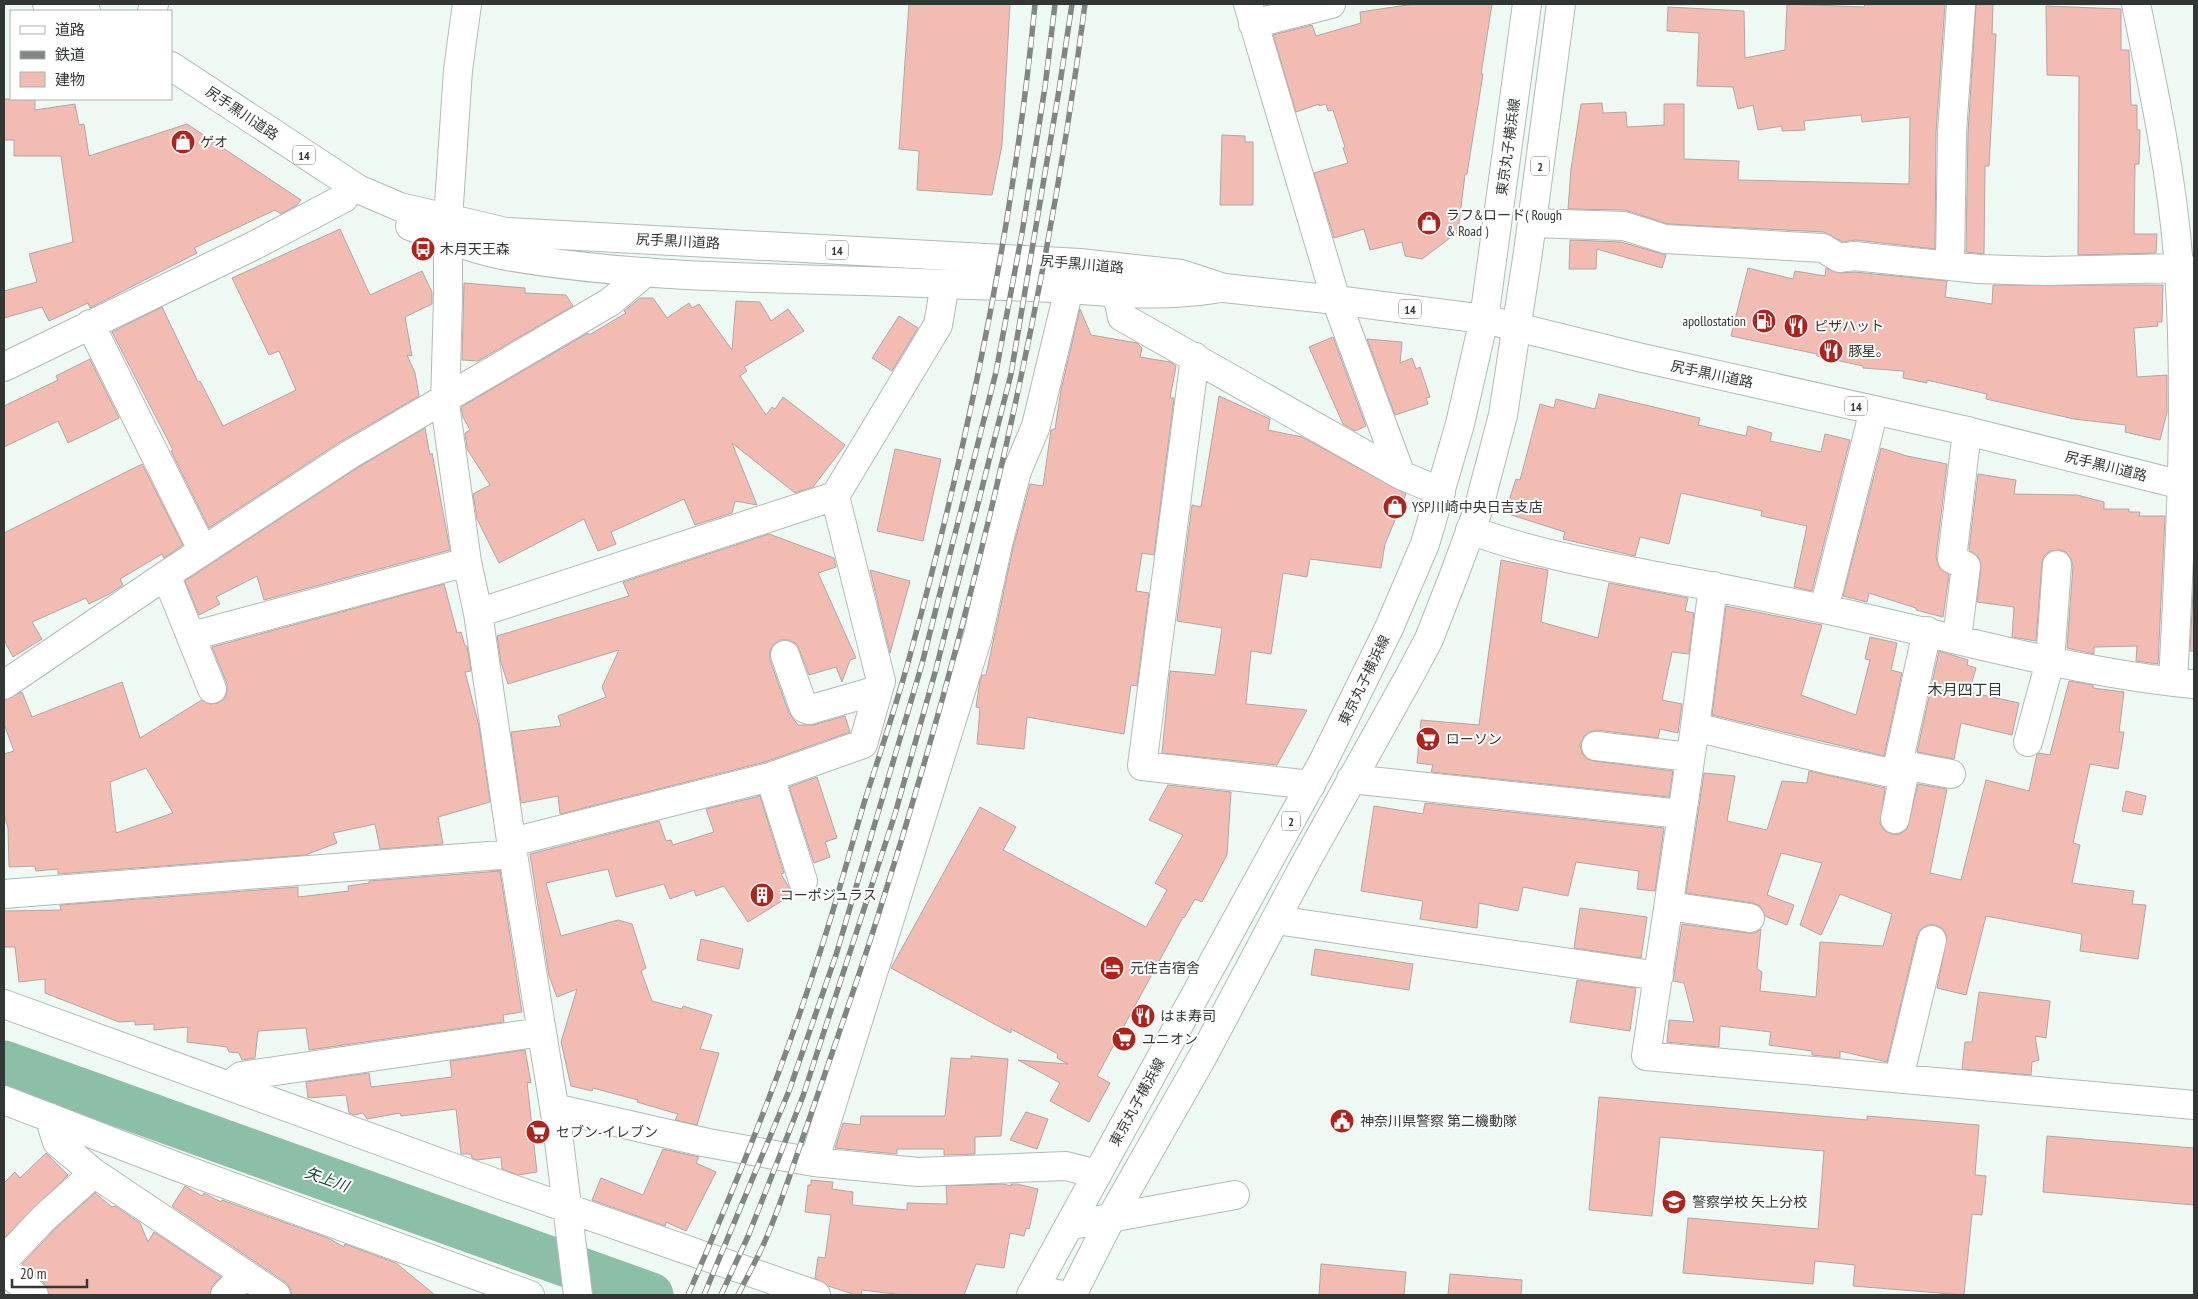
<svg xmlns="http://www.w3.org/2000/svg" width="2198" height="1299" font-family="'PT Sans Narrow','Noto Sans JP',sans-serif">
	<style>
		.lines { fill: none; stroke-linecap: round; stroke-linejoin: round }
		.river { stroke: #8cbfa7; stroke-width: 45 }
		.building { fill: #f2bcb3; stroke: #b2a6a4; fill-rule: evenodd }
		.minor-casing { stroke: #b1bbb6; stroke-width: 30 }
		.major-casing { stroke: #b1bbb6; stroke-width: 30 }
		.minor { stroke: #fff; stroke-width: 28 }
		.major { stroke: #fff; stroke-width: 28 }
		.rail-casing { stroke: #808783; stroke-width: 5.5 }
		.rail { stroke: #fff; stroke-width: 4; stroke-dasharray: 11; stroke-linecap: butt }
		.labels { text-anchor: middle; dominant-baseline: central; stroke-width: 4; stroke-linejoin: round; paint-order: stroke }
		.shield { fill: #fff; stroke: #707271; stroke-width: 1 }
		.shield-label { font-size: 12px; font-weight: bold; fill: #323634 }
		.street-label { font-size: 14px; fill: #323634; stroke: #fff }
		.poi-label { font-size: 14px; fill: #323634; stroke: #fff; text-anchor: start }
		.neighbourhood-label { font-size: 15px; fill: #2f3834; stroke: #fff }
		.water-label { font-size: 15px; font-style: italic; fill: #16402f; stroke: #fff }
	</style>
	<rect width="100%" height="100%" fill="#eef9f3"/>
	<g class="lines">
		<!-- river -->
		<path class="river" d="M4,1063L651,1295"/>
	</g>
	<!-- building -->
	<path class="building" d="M909,4H1010L1002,145L992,195L917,190L919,151L899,149Z
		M1414,4H1492L1481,74H1483L1467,174H1465L1458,232L1422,259L1405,256L1402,242L1370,250L1364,229L1334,238L1314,173L1348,163L1343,148L1345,147L1333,110L1328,111L1326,104L1319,106V104L1296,112L1273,35L1312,25L1316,36L1361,23L1360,12Z
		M1787,4L1864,7L1865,4H1945L1936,132L1935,249L1856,240L1843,242L1824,232L1668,224L1625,210L1568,209L1571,169L1581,104L1602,103L1603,113L1626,112L1627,127L1664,125V104H1684V159L1739,161L1738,180L1909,184L1910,117L1862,122L1861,115L1804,121L1805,130L1782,131V126L1758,130L1753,105L1738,109L1733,87L1697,86L1699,33L1667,31L1668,7L1744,11L1745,58L1785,50Z
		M1976,4H1993L1992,34H1996L1989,166H1985L1984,254L1966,252L1968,133Z
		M2046,6L2121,9V50H2129L2131,105H2137V130H2140L2139,164H2135L2134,234H2157L2156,253L2078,255L2079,76L2047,75Z
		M4,99H35V110L75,104L79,125L84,124L89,156L187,124L301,200L297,205L281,214L275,210L194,248L197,253L90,308L88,303L49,321L42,307L4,318V291L37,282L29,254L73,242L61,156H14V140H4Z
		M1222,135L1245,136V142H1253V205H1220Z
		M340,229L370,295L422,271L432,292V304L405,317L412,356L407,355L415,373L419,396L340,442L209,528L171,451L173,450L112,332L162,307L198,382L200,381L223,426L296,390L279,351L269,355L232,278Z
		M1570,240L1621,242L1666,255L1662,268L1597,249L1596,269H1569Z
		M1748,268L1793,279L1795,271L1825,276L1826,268L1840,273L1854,272L1947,281L1945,297L1992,304L1993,285H2163L2162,322H2157L2158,326L2134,328L2137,377L2167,375V412L2160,440L2125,432L2126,425L2074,419L1986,399L1987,394L1927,380V383L1903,378L1904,371L1863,368V366L1817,356V354L1731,336Z
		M464,283L525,288V293L566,295L573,306L478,361L462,360Z
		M640,298H653L667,318L689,303L692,308L699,304L732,350L736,301L760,302L771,321L788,309L804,331L744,367L747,371L740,376L766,415L772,407L775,409L783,397L845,445L813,487L795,493L732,443L757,505L735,501L732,513L695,525L684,499L611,532L616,544L598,551L584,519L499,563L477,519L473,494L490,485L467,449L465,433L470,430L463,417L461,407L588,333L589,335L626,313L624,311Z
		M1080,309L1091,335L1137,343L1142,348L1140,357L1170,362L1176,366L1170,398H1174L1154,555L1142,553L1136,591L1149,593L1137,686L1131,685L1124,734L1027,717L1024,749L977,744L980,708L976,707L980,681L982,675H986L1013,548L1030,484L1043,486L1051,430L1055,429L1061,390Z
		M899,316L918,328L892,371L872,358Z
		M1333,337L1366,426L1355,431L1343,424L1309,347Z
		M1367,339L1402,342L1400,363L1412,358L1416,369L1420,367L1430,397L1426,398L1428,404L1395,415Z
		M90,359L119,418L68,443L58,421L4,447V406L58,380L56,376Z
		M1599,394L1700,418L1698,425L1746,436L1748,426L1772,433L1770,441L1821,452L1825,434L1850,440L1812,591L1794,587L1807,526L1761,516L1762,511L1681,493L1669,544L1640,537L1635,556L1563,539L1565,532L1505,513L1516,479L1520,480L1540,404L1554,408L1556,399L1595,409Z
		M1219,396L1270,419L1268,430L1302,437L1406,494L1385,544L1381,568L1310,559L1307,577L1283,573L1271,654L1251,651L1246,704L1307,710L1277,765L1162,753L1170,671L1215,675L1222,628L1177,621L1192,505L1201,507Z
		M425,428L430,455L432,453L450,550L264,600L257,576L216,597L220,604L199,615L185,581L357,468Z
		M1881,448L1907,456L1947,464L1936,557L1939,567L1949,575L1943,617L1916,610V608L1869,593L1867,602L1843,596Z
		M895,449L941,459L923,541L877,531Z
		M142,464L183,545L164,558L162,554L120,579L123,585L111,593L89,604L86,598L32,622L42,639L13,657L4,640V533Z
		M1978,474L2016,480L2014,494L2077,495L2104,502V509H2129V512H2140L2139,516H2165L2158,664L2136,661L2137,646L2094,647V654L2067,648L2073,566L2071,559L2066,552L2059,550L2050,551L2044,556L2042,563L2036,641L2012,637L2014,607L1977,602L1981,567L1979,558L1969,550Z
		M769,534L834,558L836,567L818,573L856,658L850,660L842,682L836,667L809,675L799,649L795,643L788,640H780L773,645L770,652V660L789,713L798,725H813L845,716L850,732L765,762L560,814L558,796L521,803L511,732L561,726L558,716L606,697L602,687L619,650L508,684L501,663L497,636L629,596L623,582Z
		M1501,560L1548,570L1541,622L1598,638L1609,583L1688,598L1685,611L1694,613L1689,654L1672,652L1662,700L1682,704L1678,733L1660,729L1658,738L1597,730L1589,732L1584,736L1580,745L1582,753L1587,759L1594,761L1673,771L1669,797L1431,772L1433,765L1417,763L1421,720L1479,725Z
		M870,570L910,581L890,653Z
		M2194,573V651H2190L2191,631Z
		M444,584L457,633L461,632L465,646H467L471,671L465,672L479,726L490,802L438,817L443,844L380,849L375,824L333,833L337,843L305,855L58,874V869L36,871L35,866L9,867L8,828L4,814V754L14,751L4,724V700L22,692L32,717L122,682L140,738L202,700L210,704L218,703L225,698L227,691V684L212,647ZM146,768L173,813L116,833L110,782Z
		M1726,606L1822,625L1801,695L1856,715L1870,660L1865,659L1870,637L1897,643L1891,670L1902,673L1884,756L1712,715Z
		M1939,651L1968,660L1967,665L1976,668L1969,692L2019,703L2012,735L1961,723L1954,759L1917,752Z
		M2069,681L2093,685V688L2124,692L2119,732H2124L2118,769L2090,764L2073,843L2080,845L2072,883L2134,891L2132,904L2146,905L2138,959L2080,951L2082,934L1986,916L1966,995L1937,988L1947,936L1942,928L1935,925H1928L1921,929L1917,936L1887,1062L1840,1051V1058L1812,1055V1051L1769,1045L1771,1032L1720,1026L1719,1047L1667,1042L1669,1020L1694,1022L1684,983L1673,981L1682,924L1748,933H1755L1761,929L1757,969L1762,972L1760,991L1816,997L1820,942L1883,946L1892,914L1840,894L1821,935L1800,925L1822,863L1781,853L1767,895L1794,905L1787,925L1765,916L1760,906L1753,903L1686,893L1704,773L1735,776L1727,821L1767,830L1782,781L1807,783L1809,771L1885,788L1880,824L1885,831L1892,834H1900L1907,829L1918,784L1947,789L1930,873L1961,880L1986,780L2029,791L2037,754L2039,753L2050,755Z
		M817,777L837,838L825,842L830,857L814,863L789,787Z
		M1168,785L1231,792L1227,855L1202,902L1195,899L1184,918L1183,917L1097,1076L1110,1083L1089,1122L1050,1101L1060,1083L1018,1060L1068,1064L1057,1058L1058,1054L1011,1029V1033L891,968L980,807L1016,827L1003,850L1146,927L1167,890L1155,883L1183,835L1149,820Z
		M2126,791L2146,796L2142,815L2122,811Z
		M760,796L784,873L781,874L793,894L748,922L724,886L696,896L694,890L670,899L664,884L616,897L608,869L546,883L561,936L618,920L632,924L646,968L641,971L652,1001L682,1009L683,1006L712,1015L700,1049L719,1053L697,1125L675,1120L678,1114L637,1102L638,1100L593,1088L592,1091L571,1086L561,1042L577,989L557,997L549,976L530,854L659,821L666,841L671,840L673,845L714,832L706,809Z
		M1425,803L1664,828L1655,891L1637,889L1639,871L1576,862L1568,896L1523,887L1518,911L1479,903L1477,928L1420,919L1423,901L1361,891L1374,806L1423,814Z
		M500,871L522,1012L503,1015L504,1022L309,1050L306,1028L258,1031L255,1058L242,1060L239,1053L229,1052L227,1047L187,1042L188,1027L154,1030V1024L135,1025V1021L119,1022L45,993V979L19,982L15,947H4V911L61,910L60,905L298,887V897L349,891L348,886L369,883V881Z
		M1580,908L1647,917L1641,958L1574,948Z
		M701,939L743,949L739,969L697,960Z
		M1315,949L1413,964L1409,990L1311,975Z
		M1577,980L1636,988L1630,1031L1570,1022Z
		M1979,992L2050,1001L2046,1038L2035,1036L2039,1060L2032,1062L2031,1075L1962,1069L1965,1042H1972Z
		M525,1050L531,1083L527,1082L537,1172L518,1175L502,1169L501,1157L477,1160L472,1158L471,1154H461L456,1109L401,1116L400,1113L367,1119L363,1113L354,1115L349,1113L346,1095L308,1098L306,1082L369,1073L371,1087L452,1077L450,1061Z
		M971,1056L1008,1059L1001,1136L975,1137V1154L944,1155V1149H897V1154L835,1148L843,1123L860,1125L861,1116H945L951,1058L971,1059Z
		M1599,1097L1867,1120V1116L1979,1125L1975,1175L1986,1176L1982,1215L1972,1214L1964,1295L1853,1286L1855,1265L1815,1261L1813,1284L1683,1273L1688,1218L1818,1229L1824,1151L1660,1137L1652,1216L1589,1210Z
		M1026,1112L1048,1119L1037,1149L1010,1140Z
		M2047,1136L2194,1148V1205L2043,1192Z
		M663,1149L699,1157L696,1163L716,1172L686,1231L666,1222L665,1226L592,1200L601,1178L643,1195Z
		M46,1153L68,1175L4,1238V1183L15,1172L20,1178Z
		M811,1180L833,1182L832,1189L853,1192L852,1205L907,1210V1203L947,1204L946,1186L1003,1184L1011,1186V1184H1017L1038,1189L1029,1229L1026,1228L1024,1236L1010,1233L1004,1268L976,1264L964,1295H903L862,1290L861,1295H856L828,1286L815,1278L818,1257L825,1258L831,1215L805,1212L808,1185H811Z
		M185,1186L202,1196L204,1193L221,1202L222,1200L328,1238L344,1247L345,1244L396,1263L435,1295H292L290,1288L285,1282L172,1206Z
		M95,1193L112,1207L115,1206L140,1223L148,1242L154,1232L221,1277L213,1285L210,1295H49L44,1283L22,1264L55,1229Z
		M1321,1264L1406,1272L1404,1295H1319Z
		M1450,1274L1522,1280L1521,1295H1448Z"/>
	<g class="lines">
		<defs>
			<path id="minor" d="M467,4L458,70L448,219V299L445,404L467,562L478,613L513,854L557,1125L578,1295
				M1248,4L1336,300L1401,475
				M2136,4C2154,91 2173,180 2179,269C2188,406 2180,545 2173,682
				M152,11L154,4
				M1253,24L1331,4
				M1532,223L1624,226L1665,239L1823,248L1839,258L1854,256L1979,269L2045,271L2179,268L2194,271
				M1950,265L1952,132L1961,4
				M1117,294L1122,317L1401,475L1441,492
				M90,324L203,551
				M1195,357L1142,766L1311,785
				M4,367L255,245L344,198
				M1470,530C1535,554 1604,566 1672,579C1723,588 1773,599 1824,609C1947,635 2068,672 2194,684
				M166,575L212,689
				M1713,586L1695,727L1646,1056L2194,1105
				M1824,609L1874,410
				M478,613L835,496
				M192,636L467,562
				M1957,639L1966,566L1952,559L1967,431
				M785,655L804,708L809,710L878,690
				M4,685L166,575L349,455L610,302L646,272
				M1695,727L1825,759L1896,774L1927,631
				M2028,742L2050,662L2057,565
				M1596,746L1690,757
				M1898,764L1951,774
				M770,777L803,881
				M1351,779L1681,814
				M1895,819L1903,779L1896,774
				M512,842L770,777L863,744L881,681L835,496L938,325L945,284
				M4,894L513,854
				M1669,906L1750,918
				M1276,920L1659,976
				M4,1004L501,1185L816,1295
				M1899,1078L1932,940
				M230,1085L241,1076L542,1032
				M4,1100L178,1167L530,1295
				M554,1108L708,1143L814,1162L918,1172L1066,1166L1097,1174
				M49,1117L57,1142L94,1173L276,1295
				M814,1162L978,636L998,544L1017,471L1036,426L1069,289
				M1072,1225L1235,1195
				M4,1260L44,1218L94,1173
				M4,1270L34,1295
				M1035,1290L1063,1295
				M225,1295L245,1274"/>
			<path id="major" d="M47,4L58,11
				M75,4L86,11
				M171,66L358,189L400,207L506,232L1080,263L1181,274L1224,288L1336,300L1484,319L1638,357L1967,431L2194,488
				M410,226C441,237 475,250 507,256C652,281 800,277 947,284C987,286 1028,286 1069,289C1121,293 1163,297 1215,289
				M1031,1295L1324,760L1389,628L1425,544L1460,424L1484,319L1527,4
				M1072,1295L1111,1218L1203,1056L1307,860L1410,675L1429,639L1454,575L1478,510L1503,415L1528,252L1561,4"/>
		</defs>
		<!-- minor casing -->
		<use href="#minor" class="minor-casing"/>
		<!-- major casing -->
		<use href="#major" class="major-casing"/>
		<!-- minor -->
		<use href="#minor" class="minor"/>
		<!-- major -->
		<use href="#major" class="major"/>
		<defs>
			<path id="rail" d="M688,1295C737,1182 784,1067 821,949C837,900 850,850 865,800C880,753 896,706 909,659C968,444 1014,225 1035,4
				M704,1295L789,1091L836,955L922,664L996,372L1022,233L1045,87L1055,4
				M721,1295L749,1234L803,1096L895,814L936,669L1011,374L1059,90L1072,4
				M738,1295C747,1277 757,1259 765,1241C783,1200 796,1156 811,1114C834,1048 857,982 878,916C972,619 1045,313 1085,4"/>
		</defs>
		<!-- rail casing -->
		<use href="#rail" class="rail-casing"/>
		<!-- rail -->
		<use href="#rail" class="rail"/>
	</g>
	<!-- icons -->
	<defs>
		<symbol id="shop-disc" viewBox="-11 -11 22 22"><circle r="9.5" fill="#b1221a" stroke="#fff"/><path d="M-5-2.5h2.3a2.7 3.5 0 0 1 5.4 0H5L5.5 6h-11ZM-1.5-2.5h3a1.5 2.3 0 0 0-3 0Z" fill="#fff"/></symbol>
		<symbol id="bus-disc" viewBox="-11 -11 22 22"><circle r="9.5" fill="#b1221a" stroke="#fff"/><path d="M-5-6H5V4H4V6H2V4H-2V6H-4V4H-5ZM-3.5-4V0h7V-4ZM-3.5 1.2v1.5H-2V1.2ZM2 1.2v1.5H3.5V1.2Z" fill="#fff"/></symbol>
		<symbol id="fuel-disc" viewBox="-11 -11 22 22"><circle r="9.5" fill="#b1221a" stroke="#fff"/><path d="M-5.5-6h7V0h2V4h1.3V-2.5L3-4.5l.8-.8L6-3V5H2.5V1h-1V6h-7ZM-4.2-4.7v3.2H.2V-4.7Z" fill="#fff"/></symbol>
		<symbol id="restaurant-disc" viewBox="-11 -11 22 22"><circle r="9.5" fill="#b1221a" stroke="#fff"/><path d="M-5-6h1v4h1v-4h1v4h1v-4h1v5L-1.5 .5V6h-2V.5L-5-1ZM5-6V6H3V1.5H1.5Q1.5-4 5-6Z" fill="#fff"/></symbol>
		<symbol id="supermarket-disc" viewBox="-11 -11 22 22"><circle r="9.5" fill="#b1221a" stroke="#fff"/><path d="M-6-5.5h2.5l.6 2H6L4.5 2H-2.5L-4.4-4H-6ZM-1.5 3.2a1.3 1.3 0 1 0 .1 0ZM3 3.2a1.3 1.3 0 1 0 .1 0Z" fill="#fff"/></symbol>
		<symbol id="building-disc" viewBox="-11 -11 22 22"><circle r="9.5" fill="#b1221a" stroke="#fff"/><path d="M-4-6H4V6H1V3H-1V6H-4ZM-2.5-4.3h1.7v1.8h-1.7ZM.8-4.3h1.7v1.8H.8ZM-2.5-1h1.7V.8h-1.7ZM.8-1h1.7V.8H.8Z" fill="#fff"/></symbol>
		<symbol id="hotel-disc" viewBox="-11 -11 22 22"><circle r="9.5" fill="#b1221a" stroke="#fff"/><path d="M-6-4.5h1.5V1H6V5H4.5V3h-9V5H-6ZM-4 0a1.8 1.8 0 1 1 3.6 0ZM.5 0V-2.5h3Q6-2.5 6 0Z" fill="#fff"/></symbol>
		<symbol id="civic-disc" viewBox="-11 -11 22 22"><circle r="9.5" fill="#b1221a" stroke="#fff"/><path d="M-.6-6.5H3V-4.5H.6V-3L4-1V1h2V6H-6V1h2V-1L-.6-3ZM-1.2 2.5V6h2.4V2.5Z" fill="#fff"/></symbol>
		<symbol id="university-disc" viewBox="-11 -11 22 22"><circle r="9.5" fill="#b1221a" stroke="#fff"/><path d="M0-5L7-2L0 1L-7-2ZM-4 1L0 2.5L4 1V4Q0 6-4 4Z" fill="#fff"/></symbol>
	</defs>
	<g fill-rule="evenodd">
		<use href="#shop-disc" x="169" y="128" width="28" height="28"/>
		<use href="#shop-disc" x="1415" y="209" width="28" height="28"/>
		<use href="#bus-disc" x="409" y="235" width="28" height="28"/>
		<use href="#fuel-disc" x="1750" y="307" width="28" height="28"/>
		<use href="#restaurant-disc" x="1782" y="312" width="28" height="28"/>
		<use href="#restaurant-disc" x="1817" y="337" width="28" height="28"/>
		<use href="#shop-disc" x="1381" y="493" width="28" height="28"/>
		<use href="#supermarket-disc" x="1414" y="725" width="28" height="28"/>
		<use href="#building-disc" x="748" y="881" width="28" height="28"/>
		<use href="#hotel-disc" x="1098" y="954" width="28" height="28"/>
		<use href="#restaurant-disc" x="1129" y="1002" width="28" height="28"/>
		<use href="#supermarket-disc" x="1110" y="1025" width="28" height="28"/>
		<use href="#civic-disc" x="1328" y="1107" width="28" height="28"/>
		<use href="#supermarket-disc" x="524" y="1118" width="28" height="28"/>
		<use href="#university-disc" x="1660" y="1188" width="28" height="28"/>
	</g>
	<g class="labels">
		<!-- shield labels -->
		<g class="shield">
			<rect x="293" y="145.5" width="22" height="19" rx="4"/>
			<rect x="1531" y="156.5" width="18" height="19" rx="4"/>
			<rect x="826" y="240.5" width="22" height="19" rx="4"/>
			<rect x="1399" y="299.5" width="22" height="19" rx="4"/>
			<rect x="1845" y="396.5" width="22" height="19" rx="4"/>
			<rect x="1282" y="811.5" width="18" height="19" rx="4"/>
		</g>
		<g class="shield-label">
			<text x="304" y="155">14</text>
			<text x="1540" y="166">2</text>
			<text x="837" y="250">14</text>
			<text x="1410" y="309">14</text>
			<text x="1856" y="406">14</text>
			<text x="1291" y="821">2</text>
		</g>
		<!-- street labels -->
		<g class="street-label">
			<text transform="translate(242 113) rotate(34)">尻手黒川道路</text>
			<text transform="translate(1508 147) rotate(-82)">東京丸子横浜線</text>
			<text transform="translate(678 241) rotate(3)">尻手黒川道路</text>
			<text transform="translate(1082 264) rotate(5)">尻手黒川道路</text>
			<text transform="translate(1712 374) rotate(12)">尻手黒川道路</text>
			<text transform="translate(2106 466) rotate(14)">尻手黒川道路</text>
			<text transform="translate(1364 680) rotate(-64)">東京丸子横浜線</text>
			<text transform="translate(1137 1102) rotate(-61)">東京丸子横浜線</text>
		</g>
		<!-- poi labels -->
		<g class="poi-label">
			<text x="200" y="142">ゲオ</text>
			<text x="1446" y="215">ラフ&amp;ロード( Rough<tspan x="1446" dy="16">&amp; Road )</tspan></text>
			<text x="440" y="249">木月天王森</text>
			<text x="1746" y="321" text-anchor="end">apollostation</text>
			<text x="1814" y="326">ピザハット</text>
			<text x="1848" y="351">豚星。</text>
			<text x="1412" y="507">YSP川崎中央日吉支店</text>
			<text x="1446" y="739">ローソン</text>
			<text x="780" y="895">コーポジュラス</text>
			<text x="1130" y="968">元住吉宿舎</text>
			<text x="1160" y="1016">はま寿司</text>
			<text x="1142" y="1039">ユニオン</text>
			<text x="1360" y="1121">神奈川県警察 第二機動隊</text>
			<text x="556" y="1132">セブン-イレブン</text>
			<text x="1692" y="1202">警察学校 矢上分校</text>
		</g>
		<!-- neighbourhood labels -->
		<g class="neighbourhood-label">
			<text x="1965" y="689">木月四丁目</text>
		</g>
		<!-- water labels -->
		<g class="water-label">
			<text transform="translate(327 1179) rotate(20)">矢上川</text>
		</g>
	</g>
	<!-- border -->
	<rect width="2198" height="1299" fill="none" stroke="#323634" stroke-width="10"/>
	<!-- legend -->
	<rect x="10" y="10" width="162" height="90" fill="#ffffff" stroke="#adafae"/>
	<rect x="20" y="26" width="25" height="8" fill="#ffffff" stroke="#adafae"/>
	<text x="55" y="35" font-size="15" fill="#323634">道路</text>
	<rect x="20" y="51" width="25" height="8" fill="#808783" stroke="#adafae"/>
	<text x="55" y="60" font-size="15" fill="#323634">鉄道</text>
	<rect x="20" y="72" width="25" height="15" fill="#f2bcb3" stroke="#adafae"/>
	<text x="55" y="85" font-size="15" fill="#323634">建物</text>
	<!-- scale -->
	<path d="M12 1279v8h75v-8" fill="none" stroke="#323634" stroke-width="2.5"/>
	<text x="20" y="1279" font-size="15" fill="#323634" stroke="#ffffff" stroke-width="4" paint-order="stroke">20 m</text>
</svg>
